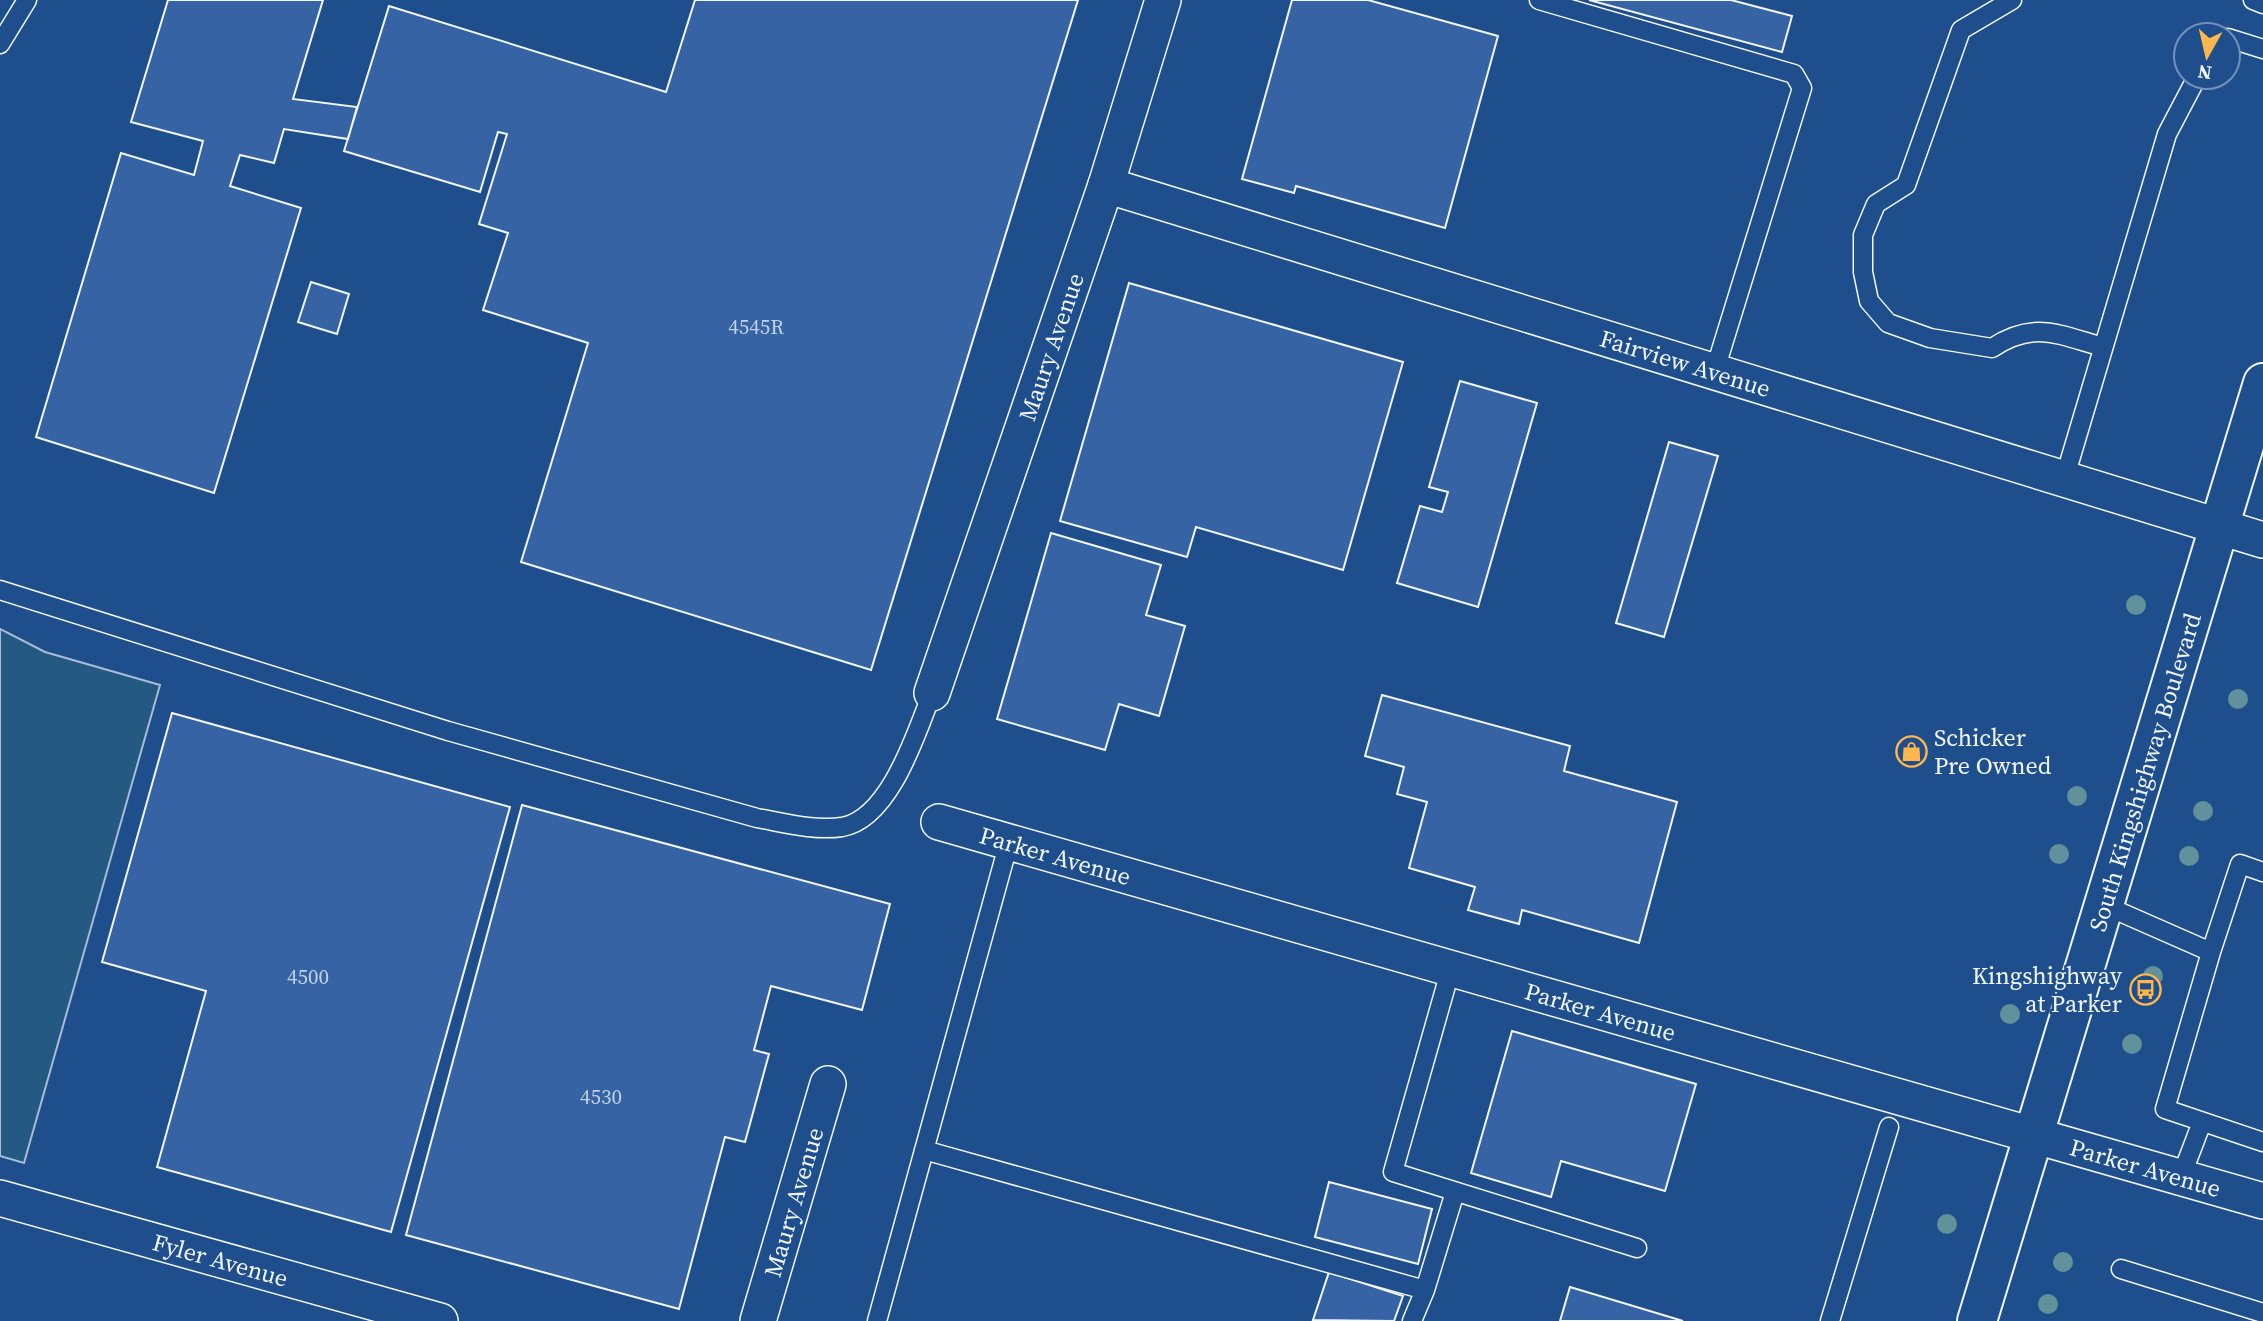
<svg xmlns="http://www.w3.org/2000/svg" width="2263" height="1321" font-family="'Source Serif 4',serif">
	<style>
		.green { fill: #245a82; stroke: #a8bbd7; stroke-width: 2 }
		.building { fill: #3563a3; stroke: #f2f6ff; stroke-width: 2 }
		.lines { fill: none; stroke-linecap: round; stroke-linejoin: round }
		.lane-casing { stroke: #f2f6ff; stroke-width: 21 }
		.street-casing { stroke: #f2f6ff; stroke-width: 38 }
		.primary-casing { stroke: #f2f6ff; stroke-width: 42 }
		.lane { stroke: #1f4e8c; stroke-width: 18 }
		.street { stroke: #1f4e8c; stroke-width: 35 }
		.primary { stroke: #1f4e8c; stroke-width: 38 }
		.tree { fill: #61919a }
		.labels { text-anchor: middle; dominant-baseline: central; stroke-width: 5; stroke-linejoin: round; paint-order: stroke }
		.number-label { font-size: 21px; fill: #c3d1e8 }
		.street-label { font-size: 24px; fill: #f2f6ff; stroke: #1f4e8c }
		.poi-label { font-size: 24px; fill: #f2f6ff; stroke: #1f4e8c; text-anchor: start }
	</style>
	<rect width="100%" height="100%" fill="#1f4e8c"/>
	<!-- green -->
	<path class="green" d="M0,629L45,652L160,685L24,1163L0,1156Z"/>
	<!-- building -->
	<path class="building" d="M168,0H323L293,99L357,107L348,139L284,129L274,163L240,155L230,186L301,208L214,493L36,437L121,153L194,175L203,141L131,122Z
		M695,0H1078L871,670L521,562L588,343L483,310L508,233L479,224L507,134L498,132L480,192L344,151L389,6L666,92Z
		M1292,0H1368L1498,36L1445,228L1296,186L1294,193L1242,179Z
		M1589,0H1731L1792,16L1782,52Z
		M311,282L349,294L337,334L298,322Z
		M1129,283L1403,362L1343,570L1196,527L1187,557L1060,521Z
		M1460,381L1537,403L1478,607L1397,583L1420,506L1442,512L1448,492L1429,487Z
		M1669,442L1718,456L1664,637L1616,623Z
		M1051,533L1161,565L1146,615L1185,626L1159,716L1119,704L1105,750L997,719Z
		M1382,695L1570,746L1564,771L1677,802L1639,943L1522,910L1519,924L1468,910L1475,887L1409,868L1427,802L1397,794L1404,767L1365,756Z
		M172,713L510,807L391,1232L157,1167L206,991L102,962Z
		M522,805L890,904L862,1010L771,986L754,1050L769,1054L745,1142L725,1137L679,1309L406,1235Z
		M1512,1031L1696,1084L1665,1191L1561,1161L1551,1197L1471,1173Z
		M1329,1182L1432,1209L1418,1264L1315,1237Z
		M1329,1272L1403,1296L1394,1321L1313,1320Z
		M1570,1287L1683,1321H1560Z"/>
	<g class="lines">
		<defs>
			<path id="lane" d="M1539,0L1794,74L1802,88L1714,373
				M2012,0L1961,30L1906,185L1876,204L1863,235V272L1869,301L1888,323L1930,338L1992,348C2034,320 2059,335 2103,347
				M2253,0L2263,4
				M2228,38L2263,49
				M0,44L27,0
				M2064,480L2167,134L2197,77
				M0,590L448,731L757,818C785,823 814,831 842,827C890,819 917,731 932,693
				M2104,905L2211,952L2240,864L2263,872
				M2211,952L2165,1109L2263,1142
				M1451,968L1393,1172L1637,1248
				M924,1150L1425,1290L1455,1192
				M2181,1177L2202,1122
				M2121,1269L2263,1313
				M877,1321L1009,842
				M1412,1321L1425,1290
				M1830,1321L1889,1127"/>
			<g id="street">
				<path id="s1" d="M1106,185L2263,540"/>
				<path id="s2" d="M932,693L1106,185L1163,0"/>
				<path id="s3" d="M939,822L2263,1201"/>
				<path id="s4" d="M0,1198L440,1321"/>
				<path id="s5" d="M758,1321L828,1084"/>
			</g>
			<g id="primary">
				<path id="s6" d="M1977,1321L2263,383"/>
			</g>
		</defs>
		<!-- lane casing -->
		<use href="#lane" class="lane-casing"/>
		<!-- street casing -->
		<use href="#street" class="street-casing"/>
		<!-- primary casing -->
		<use href="#primary" class="primary-casing"/>
		<!-- lane -->
		<use href="#lane" class="lane"/>
		<!-- street -->
		<use href="#street" class="street"/>
		<!-- primary -->
		<use href="#primary" class="primary"/>
	</g>
	<!-- trees -->
	<g class="tree">
		<circle cx="2136" cy="605" r="10"/>
		<circle cx="2238" cy="699" r="10"/>
		<circle cx="2077" cy="796" r="10"/>
		<circle cx="2203" cy="811" r="10"/>
		<circle cx="2059" cy="854" r="10"/>
		<circle cx="2189" cy="856" r="10"/>
		<circle cx="2153" cy="976" r="10"/>
		<circle cx="2010" cy="1014" r="10"/>
		<circle cx="2132" cy="1044" r="10"/>
		<circle cx="1947" cy="1224" r="10"/>
		<circle cx="2063" cy="1262" r="10"/>
		<circle cx="2048" cy="1304" r="10"/>
	</g>
	<!-- icons -->
	<defs>
		<symbol id="shop-ring" viewBox="-11 -11 22 22"><circle r="9.5" fill="#1f4e8c" stroke="#ffb74d" stroke-width="1.5"/><path d="M-5-2.5h2.3a2.7 3.5 0 0 1 5.4 0H5L5.5 6h-11ZM-1.5-2.5h3a1.5 2.3 0 0 0-3 0Z" fill="#ffb74d"/></symbol>
		<symbol id="bus-ring" viewBox="-11 -11 22 22"><circle r="9.5" fill="#1f4e8c" stroke="#ffb74d" stroke-width="1.5"/><path d="M-5-6H5V4H4V6H2V4H-2V6H-4V4H-5ZM-3.5-4V0h7V-4ZM-3.5 1.2v1.5H-2V1.2ZM2 1.2v1.5H3.5V1.2Z" fill="#ffb74d"/></symbol>
	</defs>
	<g fill-rule="evenodd">
		<use href="#shop-ring" x="1894" y="734" width="35" height="35"/>
		<use href="#bus-ring" x="2128" y="972" width="35" height="35"/>
	</g>
	<g class="labels">
		<!-- number labels -->
		<g class="number-label">
			<text x="756" y="326">4545R</text>
			<text x="308" y="976">4500</text>
			<text x="601" y="1096">4530</text>
		</g>
		<!-- street labels -->
		<g class="street-label">
			<text stroke="none"><textPath href="#s2" startOffset="366">Maury Avenue</textPath></text>
			<text stroke="none"><textPath href="#s1" startOffset="606">Fairview Avenue</textPath></text>
			<text stroke="none"><textPath href="#s6" startOffset="574">South Kingshighway Boulevard</textPath></text>
			<text stroke="none"><textPath href="#s3" startOffset="121">Parker Avenue</textPath></text>
			<text stroke="none"><textPath href="#s3" startOffset="688">Parker Avenue</textPath></text>
			<text stroke="none"><textPath href="#s3" startOffset="1255">Parker Avenue</textPath></text>
			<text stroke="none"><textPath href="#s5" startOffset="124">Maury Avenue</textPath></text>
			<text stroke="none"><textPath href="#s4" startOffset="229">Fyler Avenue</textPath></text>
		</g>
		<!-- poi labels -->
		<g class="poi-label">
			<text x="1934" y="737">Schicker<tspan x="1934" dy="28">Pre Owned</tspan></text>
			<text x="2122" y="975" text-anchor="end">Kingshighway<tspan x="2122" dy="28">at Parker</tspan></text>
		</g>
	</g>
	<!-- north arrow -->
	<g transform="translate(2207 56) rotate(188)"><circle r="33" fill="#1f4e8c" stroke="#7391ba" stroke-width="2"/>
	<path d="M0-5L12 26L0 18L-12 26Z" fill="#ffb74d"/>
	<text y="-10" font-size="19" font-weight="bold" text-anchor="middle" fill="#f2f6ff">N</text>
	</g>
</svg>
